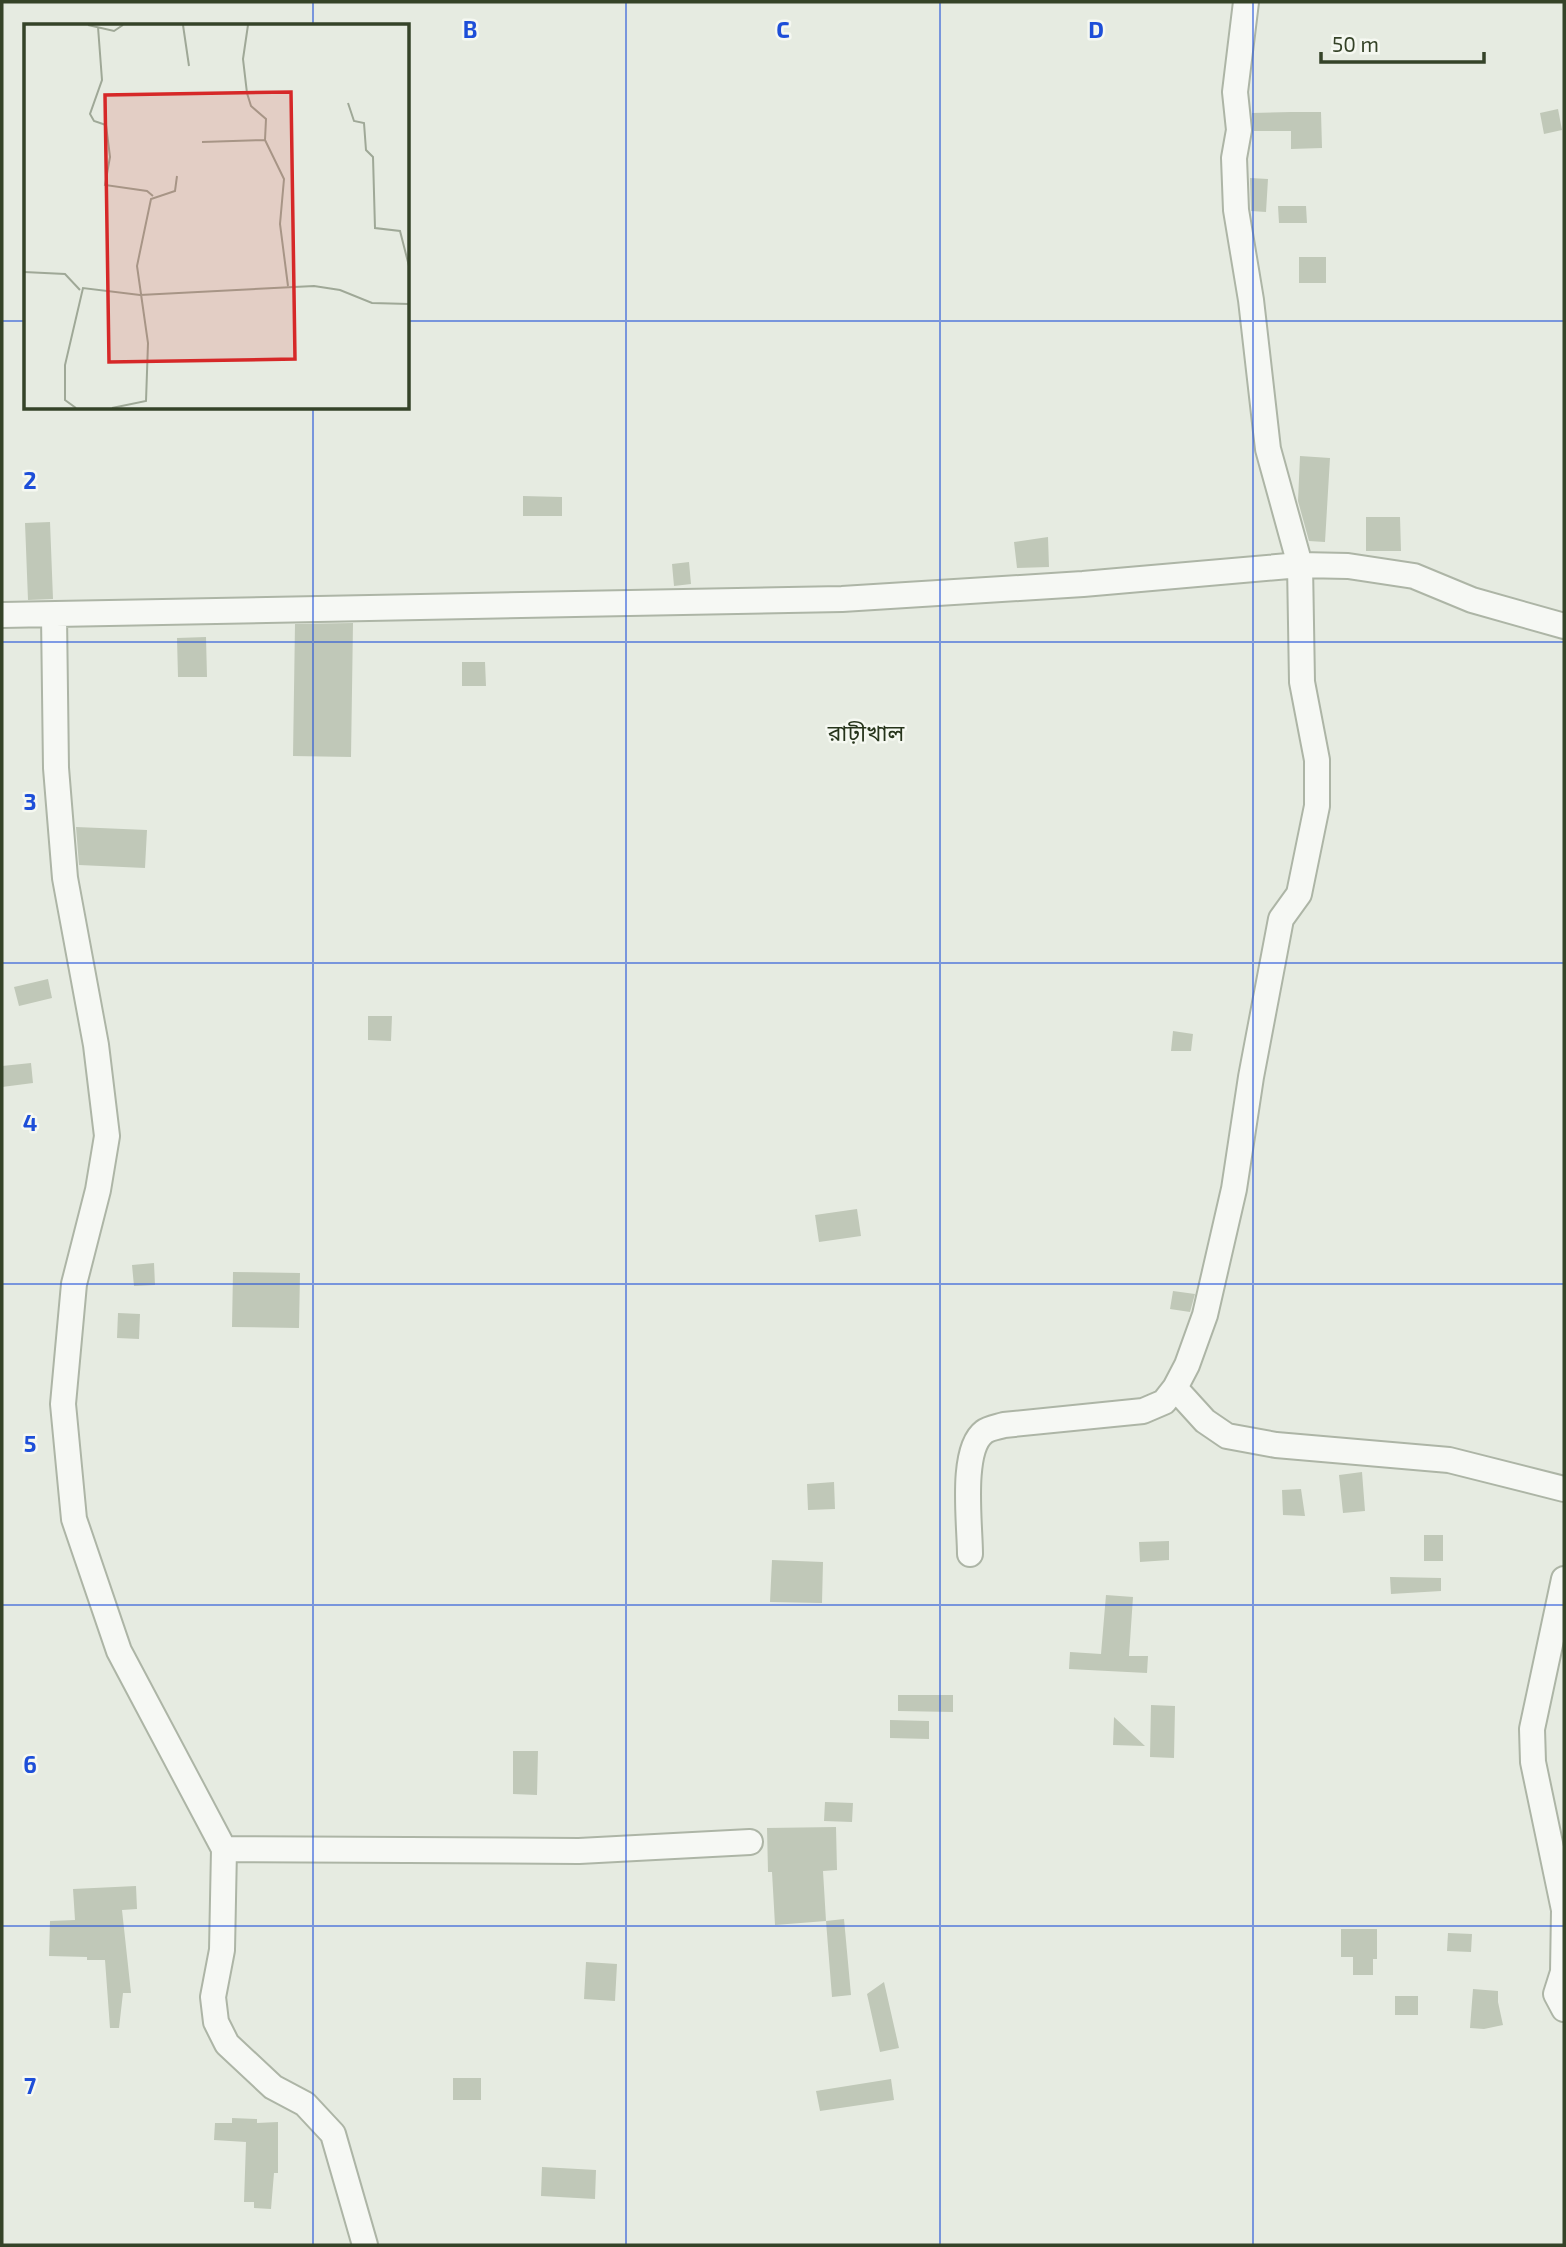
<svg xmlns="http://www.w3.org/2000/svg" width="1566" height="2247" font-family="'Exo 2','Noto Sans Bengali',sans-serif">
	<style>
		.building { fill: #c0c8b8 }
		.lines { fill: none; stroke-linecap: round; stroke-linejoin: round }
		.street-casing { stroke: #adb5a6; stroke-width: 28 }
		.street { stroke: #f6f8f4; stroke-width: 24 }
		.grid { fill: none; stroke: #1d4ed8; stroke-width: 2; stroke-opacity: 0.55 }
		.labels { text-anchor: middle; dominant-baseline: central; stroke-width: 5; stroke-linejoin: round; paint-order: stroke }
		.quarter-label { font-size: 23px; fill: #26341b; stroke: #f5f8f1 }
		.inset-road { fill: none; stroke: #9fa897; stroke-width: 2 }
		.view { fill: #d62828; fill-opacity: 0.15; stroke: #d62828; stroke-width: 3.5 }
		.inset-edge { fill: none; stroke: #354328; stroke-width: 3.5 }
		.grid-label { font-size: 23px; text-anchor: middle; font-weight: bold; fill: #1d4ed8; stroke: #f5f8f1; stroke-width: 5; stroke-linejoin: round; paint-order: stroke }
	</style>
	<rect width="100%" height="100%" fill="#e6ebe1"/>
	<!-- building -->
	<path class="building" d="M1558,109L1562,130L1544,134L1540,113Z
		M1291,112H1321L1322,148L1291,149V131H1254L1252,113Z
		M1250,178L1268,179L1266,212L1251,211Z
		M1278,206H1306L1307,223H1279Z
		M1299,257H1326V283H1299Z
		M1300,456L1330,458L1325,542L1309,541L1298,501Z
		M523,496L562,497V516H523Z
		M1366,517H1400L1401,551H1366Z
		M50,522L53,599L28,600L25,523Z
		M1048,537L1049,567L1017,568L1014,542Z
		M689,562L691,584L674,586L672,564Z
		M353,623L351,757L293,756L295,624Z
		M206,637L207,677H178L177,638Z
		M462,662H485L486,686H462Z
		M76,827L147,830L145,868L79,865Z
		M48,979L52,998L19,1006L14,987Z
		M368,1016H392L391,1041L368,1040Z
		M1173,1031L1193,1034L1191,1051H1171Z
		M31,1063L33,1083L2,1087V1066Z
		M857,1209L861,1236L819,1242L815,1215Z
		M154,1263L155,1285L134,1286L132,1265Z
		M233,1272L300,1273L299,1328L232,1327Z
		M1173,1291L1195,1294L1190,1312L1170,1309Z
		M118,1313L140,1314L139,1339L117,1338Z
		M1362,1472L1365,1511L1343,1513L1339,1475Z
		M834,1482L835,1509L808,1510L807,1484Z
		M1301,1489L1305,1516L1283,1515L1282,1490Z
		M1424,1535H1443V1561H1424Z
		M1169,1541V1560L1140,1562L1139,1542Z
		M772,1560L823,1562L822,1603L770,1602Z
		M1390,1577L1441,1578V1591L1391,1594Z
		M1106,1595L1133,1597L1129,1656H1148L1147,1673L1069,1669L1070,1652L1101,1654Z
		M898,1695H953V1712L898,1711Z
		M1151,1705L1175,1706L1174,1758L1150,1757Z
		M1114,1717L1145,1746L1113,1745Z
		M890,1720L929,1721V1739L890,1738Z
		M513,1751H538L537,1795L513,1794Z
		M825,1802L853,1803L852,1822L824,1821Z
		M836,1827L837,1870L823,1871L826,1921L775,1925L772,1872H768L767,1828Z
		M136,1886L137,1909L122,1910L131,1993H123L119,2028H110L105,1960H87V1957L49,1956L50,1921L75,1920L73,1889Z
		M844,1919L851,1995L832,1997L826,1921Z
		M1341,1929H1377V1959H1373V1975H1353V1957H1341Z
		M1448,1933L1472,1934L1471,1952L1447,1951Z
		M586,1962L617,1964L615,2001L584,1999Z
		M884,1982L899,2048L880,2052L867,1994Z
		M1473,1989L1498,1991V2002L1503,2025L1484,2029L1470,2028Z
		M1395,1996H1418V2015H1395Z
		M453,2078H481V2100H453Z
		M891,2079L894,2100L820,2111L816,2091Z
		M232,2118L257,2119V2123L278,2122V2173H274L271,2209L254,2208V2202H244L246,2142L214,2140L215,2123H232Z
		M542,2167L596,2170L595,2199L541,2196Z"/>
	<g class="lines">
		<defs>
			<path id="street" d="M2,615L842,599L1083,584L1300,565L1348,566L1414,576L1472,600L1564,626
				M54,616L56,768L65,878L96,1045L107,1136L98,1190L74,1284L63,1404L74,1519L119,1651L224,1849L222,1950L213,1997L216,2022L227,2044L273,2087L305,2104L333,2134L365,2245
				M1175,1388L1205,1421L1227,1436L1276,1445L1449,1460L1564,1489
				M970,1554C970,1525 960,1450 984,1432C989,1428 998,1427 1004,1425L1143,1411L1164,1402L1175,1388L1187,1365L1205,1315L1234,1189L1251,1077L1281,919L1299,894L1317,806V760L1302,682L1300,565L1268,449L1251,300L1236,210L1234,158L1239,130L1235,92L1246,2
				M1564,1579L1532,1729L1533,1762L1564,1910L1563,1972L1556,1994L1564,2009
				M224,1849L579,1851L750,1842"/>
		</defs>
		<!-- street casing -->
		<use href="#street" class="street-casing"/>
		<!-- street -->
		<use href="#street" class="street"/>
	</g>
	<!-- grid -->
	<path class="grid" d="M313,2V26M626,2V2245M940,2V2245M1253,2V2245M2,321H26M408,321H1564M313,408V2245M2,642H1564M2,963H1564M2,1284H1564M2,1605H1564M2,1926H1564"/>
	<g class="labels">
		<!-- quarter labels -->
		<g class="quarter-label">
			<text x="866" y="732">রাঢ়ীখাল</text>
		</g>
	</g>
	<!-- overview -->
	<g transform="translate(24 24)">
		<rect width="385" height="385" fill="#e6ebe1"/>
		<path class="inset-road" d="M64,1L90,7L99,1M159,1L165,42M224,1L219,35L223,69L227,82L242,95L241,116L260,155L256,200L264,262M74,3L78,56L66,90L70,97L82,101L86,133L81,161L123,167L129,172M324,79L330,97L340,99L342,126L349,133L351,204L376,207L385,242M178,118L241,116M0,248L41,250L56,266M52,384L41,376V341L59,264L116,271L290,262L316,266L348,279L385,280M88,384L122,377L124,319L113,242L127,175L151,167L153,152"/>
		<path class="view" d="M267,68L271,335L85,338L81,71Z"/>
		<rect width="385" height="385" class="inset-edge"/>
	</g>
	<g class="grid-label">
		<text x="470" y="38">B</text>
		<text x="783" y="38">C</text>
		<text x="1096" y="38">D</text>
		<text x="30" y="489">2</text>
		<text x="30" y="810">3</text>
		<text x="30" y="1131">4</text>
		<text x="30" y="1452">5</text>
		<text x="30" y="1773">6</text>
		<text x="30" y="2094">7</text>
	</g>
	<!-- border -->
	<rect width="1566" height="2247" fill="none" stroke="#354328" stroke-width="7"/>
	<!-- scale -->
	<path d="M1321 52v10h163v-10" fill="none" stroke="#354328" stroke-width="3.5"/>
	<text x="1332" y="52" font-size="21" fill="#354328" stroke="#f5f8f1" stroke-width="5" paint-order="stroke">50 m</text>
</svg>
